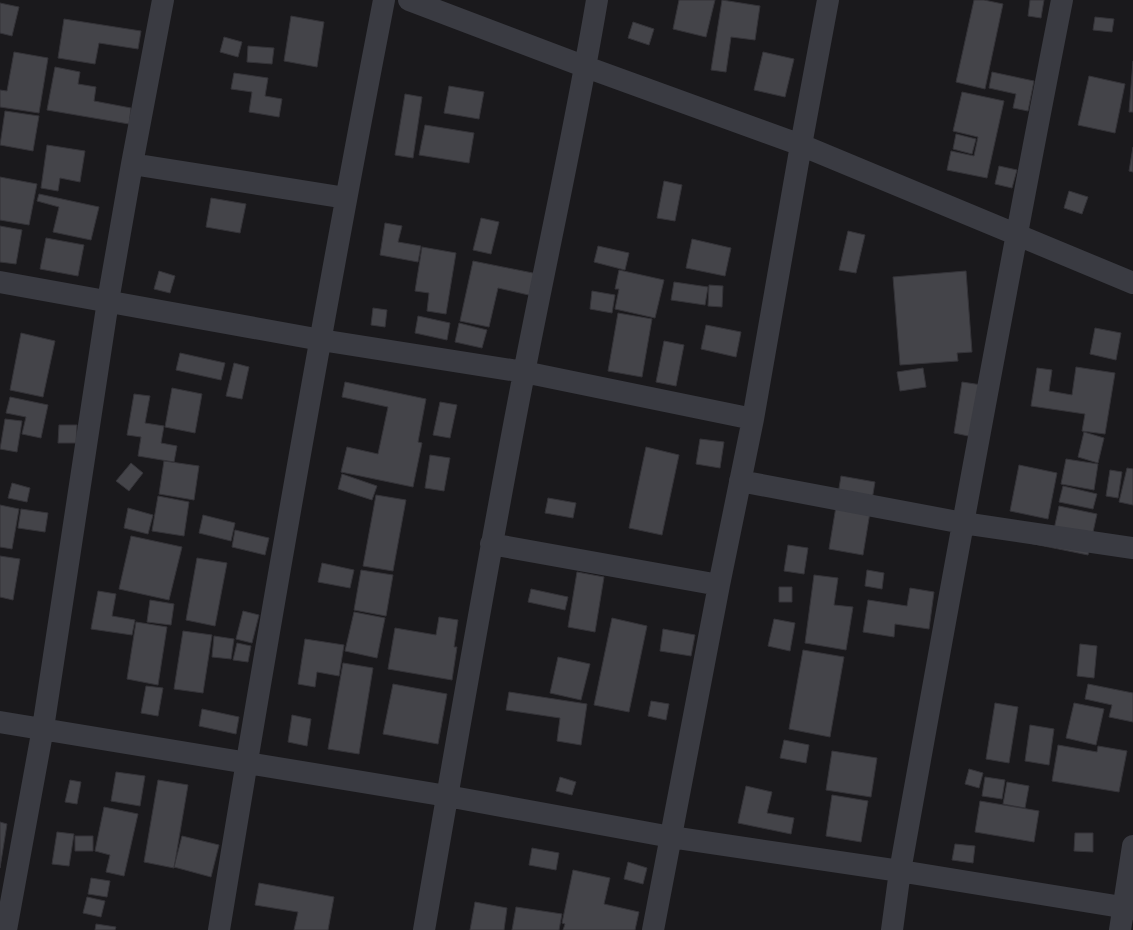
<svg xmlns="http://www.w3.org/2000/svg" width="1133" height="930" font-family="'Space Grotesk',sans-serif">
	<style>
		.building { fill: #444449; stroke: #343338 }
		.lines { fill: none; stroke-linecap: round; stroke-linejoin: round }
		.minor { stroke: #3a3b42; stroke-width: 22 }
	</style>
	<rect width="100%" height="100%" fill="#1a191c"/>
	<!-- building -->
	<path class="building" d="M679,0H715L706,37L673,29Z
		M722,0L760,6L755,40L731,37L726,72L711,70Z
		M974,0H984L1003,4L985,89L956,82Z
		M1030,0H1044L1041,18L1028,16Z
		M0,3L19,7L12,36L0,33Z
		M291,16L324,22L317,67L284,61Z
		M1095,17L1114,19L1112,32L1093,30Z
		M64,19L141,31L138,49L99,43L95,64L58,58Z
		M633,22L654,29L649,45L628,38Z
		M224,37L242,42L238,57L220,52Z
		M248,46L274,48L272,64L247,62Z
		M14,52L48,58L39,113L0,107V90L7,91Z
		M763,52L794,59L785,97L754,90Z
		M1133,61V112H1129Z
		M55,67L80,72L78,84L96,87L94,101L131,108L129,124L47,110Z
		M992,72L1034,81L1028,111L1013,108L1016,94L989,88Z
		M234,73L268,78L265,96L282,99L279,117L249,112L252,92L231,89Z
		M1089,76L1125,84L1115,133L1078,125Z
		M449,86L484,92L479,119L444,113Z
		M962,92L1004,101L987,178L947,170L951,151L974,156L978,137L953,131Z
		M405,94L422,97L413,158L395,155Z
		M5,111L39,116L33,151L0,145Z
		M425,125L474,133L469,163L419,155Z
		M956,134L976,139L972,154L953,149Z
		M47,145L85,151L80,182L60,178L58,191L41,188Z
		M1133,147V172L1129,171Z
		M999,166L1017,170L1012,188L995,184Z
		M0,177L37,184L29,225L0,220Z
		M664,181L682,185L675,221L657,218Z
		M1069,191L1088,197L1082,214L1064,208Z
		M39,194L99,207L91,240L53,232L59,207L37,201Z
		M211,198L246,204L240,233L206,227Z
		M481,218L499,222L491,254L473,250Z
		M385,223L402,226L398,242L421,246L418,262L380,255Z
		M0,226L22,230L16,264L0,262Z
		M848,231L865,235L856,273L839,270Z
		M46,238L84,245L78,276L40,269Z
		M692,239L731,248L725,276L686,268Z
		M598,246L629,253L625,270L594,262Z
		M422,247L456,253L446,314L427,311L429,293L415,291Z
		M473,261L538,274L533,296L498,288L489,327L460,321Z
		M619,270L664,280L655,318L615,309L619,289H615Z
		M159,271L175,276L170,293L154,289Z
		M966,271L972,352L957,353L958,361L900,365L893,277Z
		M674,282L708,287L705,305L671,300Z
		M709,285L723,286L722,307L708,306Z
		M592,291L615,295L612,313L590,309Z
		M373,308L387,310L385,327L371,325Z
		M618,313L652,319L642,377L608,371Z
		M418,316L450,323L447,340L415,333Z
		M459,323L487,330L482,348L455,342Z
		M706,325L741,332L736,357L701,349Z
		M1095,328L1121,333L1116,360L1090,354Z
		M21,333L55,341L43,397L10,390Z
		M664,341L684,345L676,386L656,382Z
		M180,353L225,363L221,380L176,370Z
		M234,363L249,367L242,399L226,396Z
		M1076,367L1115,373L1105,434L1082,431L1085,414L1031,406L1037,368L1052,370L1049,391L1072,395Z
		M923,368L926,387L900,391L897,372Z
		M345,382L426,399L418,442L422,443L413,487L341,472L347,447L378,454L388,407L342,397Z
		M962,382L982,385L973,437L954,433Z
		M172,388L202,394L195,433L165,427Z
		M134,394L150,396L145,423L164,426L161,443L177,446L174,462L138,456L141,437L127,435Z
		M10,397L48,405L41,438L22,434L26,417L6,413Z
		M440,402L457,405L450,438L433,435Z
		M5,419L22,421L17,452L0,449Z
		M59,425H77L76,443H58Z
		M1084,432L1104,438L1098,463L1078,457Z
		M700,439L724,442L720,468L696,464Z
		M646,447L679,455L662,535L629,528Z
		M430,455L450,458L444,491L425,488Z
		M1066,459L1098,464L1094,490L1061,484Z
		M164,461L199,466L194,500L159,494Z
		M131,463L143,473L129,491L116,481Z
		M1019,465L1057,473L1048,519L1010,511Z
		M1127,468L1133,469V505L1119,502Z
		M1110,470L1122,472L1118,498L1106,496Z
		M342,474L377,486L372,500L338,489Z
		M841,476L875,482L863,555L829,549Z
		M12,483L30,488L27,502L8,498Z
		M1063,486L1097,494L1093,509L1059,502Z
		M376,495L406,500L393,571L363,566Z
		M158,496L189,502L184,536L152,531Z
		M548,498L576,503L573,518L545,513Z
		M0,505L19,509L12,549L0,547Z
		M1059,506L1097,514L1088,555L1029,543L1053,534Z
		M128,508L153,515L148,534L124,528Z
		M21,509L48,513L45,532L18,528Z
		M203,515L235,523L231,541L199,533Z
		M235,530L269,538L265,555L232,547Z
		M131,536L182,547L169,600L119,589Z
		M788,545L808,548L804,574L784,571Z
		M0,556L20,559L13,600L0,597Z
		M197,558L227,563L215,626L186,620Z
		M322,563L354,570L350,588L318,582Z
		M361,570L393,575L386,616L354,610Z
		M867,570L884,573L882,589L865,586Z
		M577,572L604,577L595,632L568,627Z
		M814,575L838,578L834,605L853,607L846,650L805,643Z
		M779,587H792V602H779Z
		M910,588L934,592L929,629L895,624L894,637L863,632L868,600L907,606Z
		M531,589L568,597L565,610L528,602Z
		M98,591L116,594L112,616L135,620L132,635L91,629Z
		M150,600L174,604L171,625L147,622Z
		M243,611L259,615L252,643L236,639Z
		M354,612L385,618L377,658L345,651Z
		M439,617L458,620L454,647H457L452,680L388,669L395,628L436,635Z
		M612,618L647,626L629,712L594,705Z
		M774,619L795,623L790,651L768,646Z
		M136,622L167,627L158,685L127,679Z
		M663,629L695,635L691,656L660,651Z
		M183,631L212,635L203,693L174,689Z
		M214,636L234,639L231,659L212,657Z
		M305,639L344,645L339,676L317,672L315,687L298,684Z
		M237,643L251,646L248,662L233,660Z
		M1080,644L1097,646L1094,678L1077,676Z
		M803,650L844,657L830,737L789,729Z
		M558,657L590,664L581,700L550,693Z
		M343,663L373,668L359,754L328,749Z
		M393,684L447,694L438,744L383,734Z
		M1088,684L1133,693V722L1109,717L1112,705L1085,699Z
		M146,686L163,688L158,716L141,713Z
		M509,692L587,704L581,745L557,741L560,718L506,710Z
		M651,701L669,704L666,720L648,716Z
		M995,703L1018,707L1009,763L986,759Z
		M1074,703L1104,709L1096,745L1066,738Z
		M202,709L239,717L236,734L199,726Z
		M292,715L311,719L307,746L288,742Z
		M1030,725L1054,729L1049,765L1025,761Z
		M784,740L809,745L806,763L780,758Z
		M1058,745L1097,752L1098,746L1127,751L1119,792L1052,781Z
		M832,751L877,758L871,797L826,790Z
		M969,769L983,773L979,788L965,784Z
		M116,772L145,776L140,806L111,801Z
		M560,777L576,782L572,795L556,791Z
		M985,777L1005,780L1002,799L982,796Z
		M70,780L81,782L77,804L65,802Z
		M158,780L188,785L174,868L144,862Z
		M1007,782L1029,786L1025,808L1003,804Z
		M746,786L772,792L767,813L794,818L791,834L738,823Z
		M832,795L868,801L861,842L826,836Z
		M980,801L1039,811L1034,842L975,832Z
		M104,807L138,814L124,876L106,872L110,855L95,851Z
		M0,822L7,824L0,868Z
		M57,832L74,834L69,866L52,864Z
		M1075,833H1093V852L1074,851Z
		M75,836H93V851H75Z
		M182,836L219,845L211,877L174,867Z
		M955,844L975,846L973,863L952,860Z
		M532,848L559,853L556,870L529,865Z
		M628,862L647,868L643,884L624,879Z
		M573,870L610,878L604,904L639,912L635,930H563L565,924L562,923Z
		M91,878L110,881L107,897L88,894Z
		M259,883L334,897L328,930H294L298,912L255,905Z
		M87,897L105,901L101,917L83,913Z
		M475,902L507,908L504,930H470Z
		M516,907L562,914L559,930H512Z
		M96,924L116,927L115,930H95Z"/>
	<g class="lines">
		<!-- minor -->
		<path class="minor" d="M409,0L586,67L801,145L1133,283
			M132,164L346,198
			M0,282L321,340L524,372L753,419
			M740,481L963,523L1133,548
			M491,544L719,585
			M0,722L447,796L671,837L900,871L1133,909
			M6,930L43,728L108,301L132,164L163,0
			M219,930C270,619 324,309 384,0
			M424,930C456,744 488,558 524,373C548,249 576,125 597,0
			M653,930L719,585L753,419L801,145L828,0
			M892,930L900,871C952,581 1005,290 1062,0
			M1120,930L1133,846"/>
	</g>
</svg>
